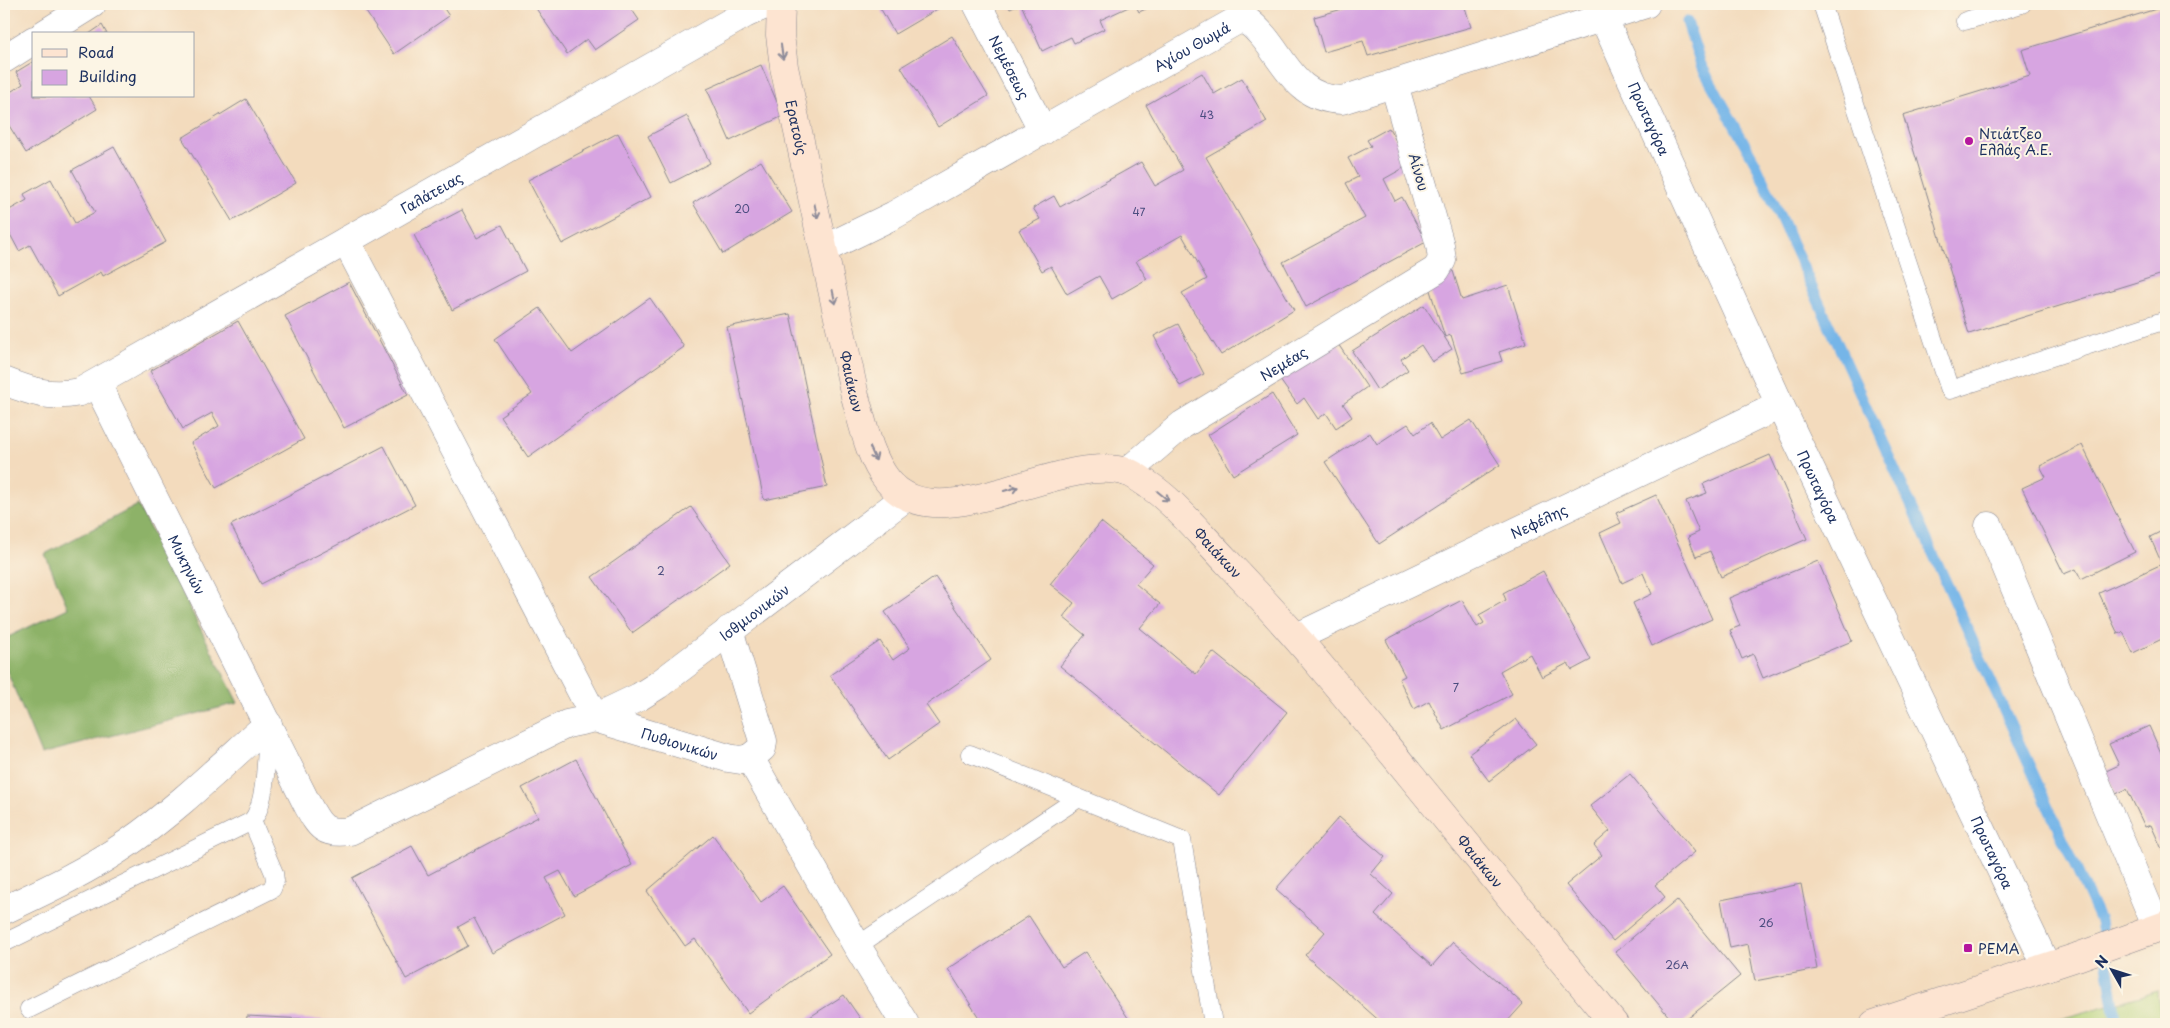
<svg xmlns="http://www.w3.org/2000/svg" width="2170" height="1028" font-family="'Playpen Sans',sans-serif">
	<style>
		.green { fill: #b2d077; stroke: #66806a }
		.forest { fill: #8db268; stroke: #547063 }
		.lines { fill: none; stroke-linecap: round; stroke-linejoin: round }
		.stream { stroke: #74b5e8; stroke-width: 11 }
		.building { fill: #d7a5e1 }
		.lane-casing { stroke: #87858e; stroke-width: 19 }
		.street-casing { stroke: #87858e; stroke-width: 29 }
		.secondary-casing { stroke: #87858e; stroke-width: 29 }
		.lane { stroke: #fff; stroke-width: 18 }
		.street { stroke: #fff; stroke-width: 28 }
		.secondary { stroke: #fde4d1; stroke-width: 28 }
		.oneway { stroke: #8c8a98 }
		.poi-dot { fill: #b5179e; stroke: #fcf5e5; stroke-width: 2 }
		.labels { text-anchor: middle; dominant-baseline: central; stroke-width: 4; stroke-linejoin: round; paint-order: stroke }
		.number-label { font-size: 11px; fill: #4a4c7f }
		.street-label { font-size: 14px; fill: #1b2f5e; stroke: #fcf5e5 }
		.poi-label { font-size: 14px; fill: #1b2f5e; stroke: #fcf5e5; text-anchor: start }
	</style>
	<rect width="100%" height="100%" fill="#fcf5e5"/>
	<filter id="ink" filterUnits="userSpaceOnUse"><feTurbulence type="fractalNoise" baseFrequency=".02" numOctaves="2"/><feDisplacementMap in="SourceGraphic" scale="10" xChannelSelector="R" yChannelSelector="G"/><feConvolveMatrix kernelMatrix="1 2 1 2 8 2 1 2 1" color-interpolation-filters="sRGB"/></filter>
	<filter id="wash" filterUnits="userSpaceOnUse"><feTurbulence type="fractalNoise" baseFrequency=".0096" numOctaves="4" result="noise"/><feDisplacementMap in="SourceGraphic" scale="20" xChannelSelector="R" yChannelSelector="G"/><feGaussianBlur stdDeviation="1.12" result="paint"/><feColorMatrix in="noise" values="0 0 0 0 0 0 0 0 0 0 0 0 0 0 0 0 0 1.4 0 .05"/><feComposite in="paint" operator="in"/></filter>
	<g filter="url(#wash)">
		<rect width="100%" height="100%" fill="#f3dbbd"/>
		<!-- green -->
		<path class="green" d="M2158,991L2161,1024H2043Z"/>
		<!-- forest -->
		<path class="forest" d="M138,505L238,703L41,754L4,664V639L68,608L45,554Z"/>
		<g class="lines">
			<!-- stream -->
			<path class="stream" d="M1687,22L1701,65L1756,164L2100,921L2117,1024"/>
		</g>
		<g id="blocks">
			<!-- building -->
			<path class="building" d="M378,4H441L449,16L394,54L366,12Z
				M533,4H628L639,20L595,50L587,39L567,54Z
				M878,4H946L895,34Z
				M1008,4H1157L1139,12L1135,4L1100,20L1104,29L1074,43L1071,37L1042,51L1021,4L1010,9Z
				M1360,4H1464L1471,27L1368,56L1363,41L1324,52L1314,17Z
				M2166,6V273L1969,334L1903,115L2030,76L2022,50Z
				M102,25L107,34H89Z
				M952,36L988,96L938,127L901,67Z
				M34,61V96H89L97,109L26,153L5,119L9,117L4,109V96L23,84L16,72Z
				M761,65L783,116L730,141L707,89Z
				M1202,73L1214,94L1242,78L1267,122L1206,157L1294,310L1221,355L1182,293L1207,279L1182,235L1136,261L1147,279L1112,299L1099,276L1067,294L1051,266L1042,271L1019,230L1040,219L1033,208L1054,196L1060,207L1141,162L1155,186L1183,170L1146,105Z
				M246,99L296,183L232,221L182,138Z
				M687,116L710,163L671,183L648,136Z
				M1389,128L1409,165L1384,179L1395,201L1402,197L1426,242L1306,307L1283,262L1365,218L1346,183L1358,177L1348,158L1371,146L1367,140Z
				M618,133L651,197L562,244L528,180Z
				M114,147L166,242L103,276L101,272L58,296L30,245L19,251L4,223V213L27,200L24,194L51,179L75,223L95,212L72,170Z
				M761,161L792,212L723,254L693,203Z
				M462,210L477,238L502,225L526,271L452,310L414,235Z
				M1453,271L1462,300L1508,285L1526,343L1499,352L1502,361L1463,373L1451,335L1445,337L1426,278Z
				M349,282L408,395L344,428L285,316Z
				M650,298L684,347L528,457L500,416L532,394L495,339L540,308L572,353Z
				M1424,305L1452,349L1432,362L1421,345L1401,359L1408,370L1377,390L1352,351Z
				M790,314L827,487L764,500L727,327Z
				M238,321L304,439L216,488L191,443L219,426L212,413L183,429L150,371Z
				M1178,324L1204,374L1180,386L1154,336Z
				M1336,341L1367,387L1343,404L1352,417L1336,428L1326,413L1318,419L1304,398L1297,404L1280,380Z
				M1272,394L1297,435L1233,475L1208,435Z
				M1471,420L1500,465L1379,544L1325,462L1370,433L1377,444L1408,424L1415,434L1430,423L1440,440Z
				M2082,445L2135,552L2081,579L2076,569L2064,574L2022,488L2046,477L2040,466Z
				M384,446L415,505L261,584L231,525Z
				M1770,455L1807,539L1721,577L1710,551L1696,557L1688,537L1699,532L1686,501L1707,493L1703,484Z
				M1656,495L1712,619L1652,646L1633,603L1652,594L1643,573L1622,583L1600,533L1621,523L1616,513Z
				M691,507L730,563L632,633L592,577Z
				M1101,522L1153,564L1136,584L1160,604L1140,628L1196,674L1213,652L1287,712L1219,795L1060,666L1085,635L1063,617L1074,603L1050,584Z
				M2166,529V637L2133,653L2123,632L2118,634L2099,593L2162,564L2150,537Z
				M1818,561L1852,641L1763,678L1753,654L1742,659L1730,630L1740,626L1729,598Z
				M1543,571L1591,660L1572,670L1568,663L1542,677L1530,654L1500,671L1512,694L1444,730L1429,701L1414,709L1399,679L1405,676L1386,640L1462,600L1477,627L1484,623L1479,615L1506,600L1503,593Z
				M935,577L991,660L926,705L939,724L888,760L830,675L880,641L893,660L910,648L885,612Z
				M1516,719L1536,744L1489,781L1469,754Z
				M2149,726L2166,764V858L2151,825L2145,827L2127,789L2116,794L2106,771L2119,765L2109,744Z
				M576,759L632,865L574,896L560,871L546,878L565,914L492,953L474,918L458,927L468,946L406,979L352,878L412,846L428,875L538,817L522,788Z
				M1630,774L1695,852L1655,885L1665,897L1613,941L1566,885L1602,855L1594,845L1610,831L1590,806Z
				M1339,817L1385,857L1371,874L1393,894L1375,915L1432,966L1453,942L1523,1004L1505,1024H1383L1305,955L1325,932L1276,889Z
				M713,835L761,902L783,886L830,954L748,1013L695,939L685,946L647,891Z
				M1801,884L1817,969L1755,981L1748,944L1730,948L1721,900Z
				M1677,900L1740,976L1681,1024H1675L1615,952Z
				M1029,916L1062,967L1085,952L1132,1024H983L948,969Z
				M844,995L864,1024H799Z
				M247,1016L344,1021V1024H246Z"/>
		</g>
	</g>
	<g filter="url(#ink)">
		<use href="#blocks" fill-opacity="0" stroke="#87858e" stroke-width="1"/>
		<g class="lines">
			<defs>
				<path id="lane" d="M1822,4L1950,390L2166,320
					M1965,21L2022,4
					M970,754L1182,840L1213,1024
					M4,943L252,821C267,803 266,754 268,730
					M857,946L1077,799
					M29,1009L272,889L275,881L274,873L252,821"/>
				<g id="street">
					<path id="s1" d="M977,4L1043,131"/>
					<path id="s2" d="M1597,4L1780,405L2047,967"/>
					<path d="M44,34L92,4"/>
					<path d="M4,59L34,40"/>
					<path id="s3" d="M346,241L595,718L639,697L658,685L906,497"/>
					<path id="s4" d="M824,249L894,215L1236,21L1246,20C1283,47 1288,99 1342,100L1646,4"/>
					<path id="s5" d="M4,381C32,392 50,398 80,392L745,14L767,4"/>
					<path id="s6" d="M97,384L307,804C319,826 323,835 350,831L567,724L595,718L728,758L741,760L750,758L857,946L905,1024"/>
					<path id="s7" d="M1127,472L1182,425L1436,270L1442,260L1440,245L1394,84"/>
					<path d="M1989,526L2157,928"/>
					<path d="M729,630L763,741L762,748L750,758"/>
					<path id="s8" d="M1297,637L1780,405"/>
					<path d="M4,910C47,890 89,870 128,843C177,809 224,763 268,724"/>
				</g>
				<g id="secondary">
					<path id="s9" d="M781,4L780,35L784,67L855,396C863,424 869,457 888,481C939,544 1059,451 1127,472C1134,474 1143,481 1150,486C1169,499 1185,517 1201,534C1220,554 1238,574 1257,594C1311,652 1360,714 1411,776C1479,859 1546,942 1614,1024"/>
					<path d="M1874,1024L2077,957L2166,925"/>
				</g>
			</defs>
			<!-- lane casing -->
			<use href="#lane" class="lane-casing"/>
			<!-- street casing -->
			<use href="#street" class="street-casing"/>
			<!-- secondary casing -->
			<use href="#secondary" class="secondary-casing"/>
			<!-- lane -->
			<use href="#lane" class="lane"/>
			<!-- street -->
			<use href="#street" class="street"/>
			<!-- secondary -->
			<use href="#secondary" class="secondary"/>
		</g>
		<!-- one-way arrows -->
		<defs><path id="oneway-shaft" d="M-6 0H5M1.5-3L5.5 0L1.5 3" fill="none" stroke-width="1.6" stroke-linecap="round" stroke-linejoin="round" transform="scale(1.25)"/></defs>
		<g class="oneway">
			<use href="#oneway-shaft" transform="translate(782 52) rotate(82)"/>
			<use href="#oneway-shaft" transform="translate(816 211) rotate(78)"/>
			<use href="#oneway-shaft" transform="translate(834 297) rotate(78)"/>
			<use href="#oneway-shaft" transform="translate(873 454) rotate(66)"/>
			<use href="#oneway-shaft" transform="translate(1011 489) rotate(-16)"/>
			<use href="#oneway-shaft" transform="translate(1163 496) rotate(40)"/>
		</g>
	</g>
	<!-- markers -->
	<g class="poi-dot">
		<circle cx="1969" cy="141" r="5"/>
		<rect x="1963" y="943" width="10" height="10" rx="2.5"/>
	</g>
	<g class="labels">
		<!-- number labels -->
		<g class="number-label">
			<text x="1207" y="114">43</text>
			<text x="742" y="208">20</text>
			<text x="1139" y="211">47</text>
			<text x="661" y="570">2</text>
			<text x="1456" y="687">7</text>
			<text x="1766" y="922">26</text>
			<text x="1677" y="964">26Α</text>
		</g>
		<!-- street labels -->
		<g class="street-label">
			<text stroke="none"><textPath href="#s4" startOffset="420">Αγίου Θωμά</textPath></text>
			<text stroke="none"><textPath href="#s1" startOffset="71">Νεμέσεως</textPath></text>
			<text stroke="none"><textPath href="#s2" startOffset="126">Πρωταγόρα</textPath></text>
			<text stroke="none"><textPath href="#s9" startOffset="125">Ερατούς</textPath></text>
			<text transform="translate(1419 172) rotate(74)">Αίνου</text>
			<text stroke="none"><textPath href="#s5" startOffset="482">Γαλάτειας</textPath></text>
			<text stroke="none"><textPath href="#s7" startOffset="191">Νεμέας</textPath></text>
			<text stroke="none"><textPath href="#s9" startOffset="385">Φαιάκων</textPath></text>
			<text stroke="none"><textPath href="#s2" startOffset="531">Πρωταγόρα</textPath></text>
			<text stroke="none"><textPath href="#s8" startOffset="268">Νεφέλης</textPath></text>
			<text stroke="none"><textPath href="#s9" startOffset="864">Φαιάκων</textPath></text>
			<text stroke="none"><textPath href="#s6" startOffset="202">Μυκηνών</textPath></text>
			<text stroke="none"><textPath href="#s3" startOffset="730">Ισθμιονικών</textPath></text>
			<text stroke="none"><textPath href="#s6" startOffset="885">Πυθιονικών</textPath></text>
			<text stroke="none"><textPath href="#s2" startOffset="936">Πρωταγόρα</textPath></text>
			<text stroke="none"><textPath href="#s9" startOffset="1269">Φαιάκων</textPath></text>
		</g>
		<!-- poi labels -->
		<g class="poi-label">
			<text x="1979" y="133">Ντιάτζεο<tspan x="1979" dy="16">Ελλάς Α.Ε.</tspan></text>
			<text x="1978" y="948">ΡΕΜΑ</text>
		</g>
	</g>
	<!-- margin -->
	<rect width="2170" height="1028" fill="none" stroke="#fcf5e5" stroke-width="20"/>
	<!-- legend -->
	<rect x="32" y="32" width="162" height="65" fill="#fcf5e5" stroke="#a2a6af"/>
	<rect x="42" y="49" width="25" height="8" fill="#fde4d1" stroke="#a2a6af"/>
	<text x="78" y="58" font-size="15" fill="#1b2f5e">Road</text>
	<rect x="42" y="70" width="25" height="15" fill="#d7a5e1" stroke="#a2a6af"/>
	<text x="78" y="82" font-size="15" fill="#1b2f5e">Building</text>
	<!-- north arrow -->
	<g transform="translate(2112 970) rotate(309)" stroke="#fcf5e5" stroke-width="4" paint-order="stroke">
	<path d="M0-4L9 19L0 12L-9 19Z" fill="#1b2f5e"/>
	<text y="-8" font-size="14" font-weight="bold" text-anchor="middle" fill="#1b2f5e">N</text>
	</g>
</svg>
